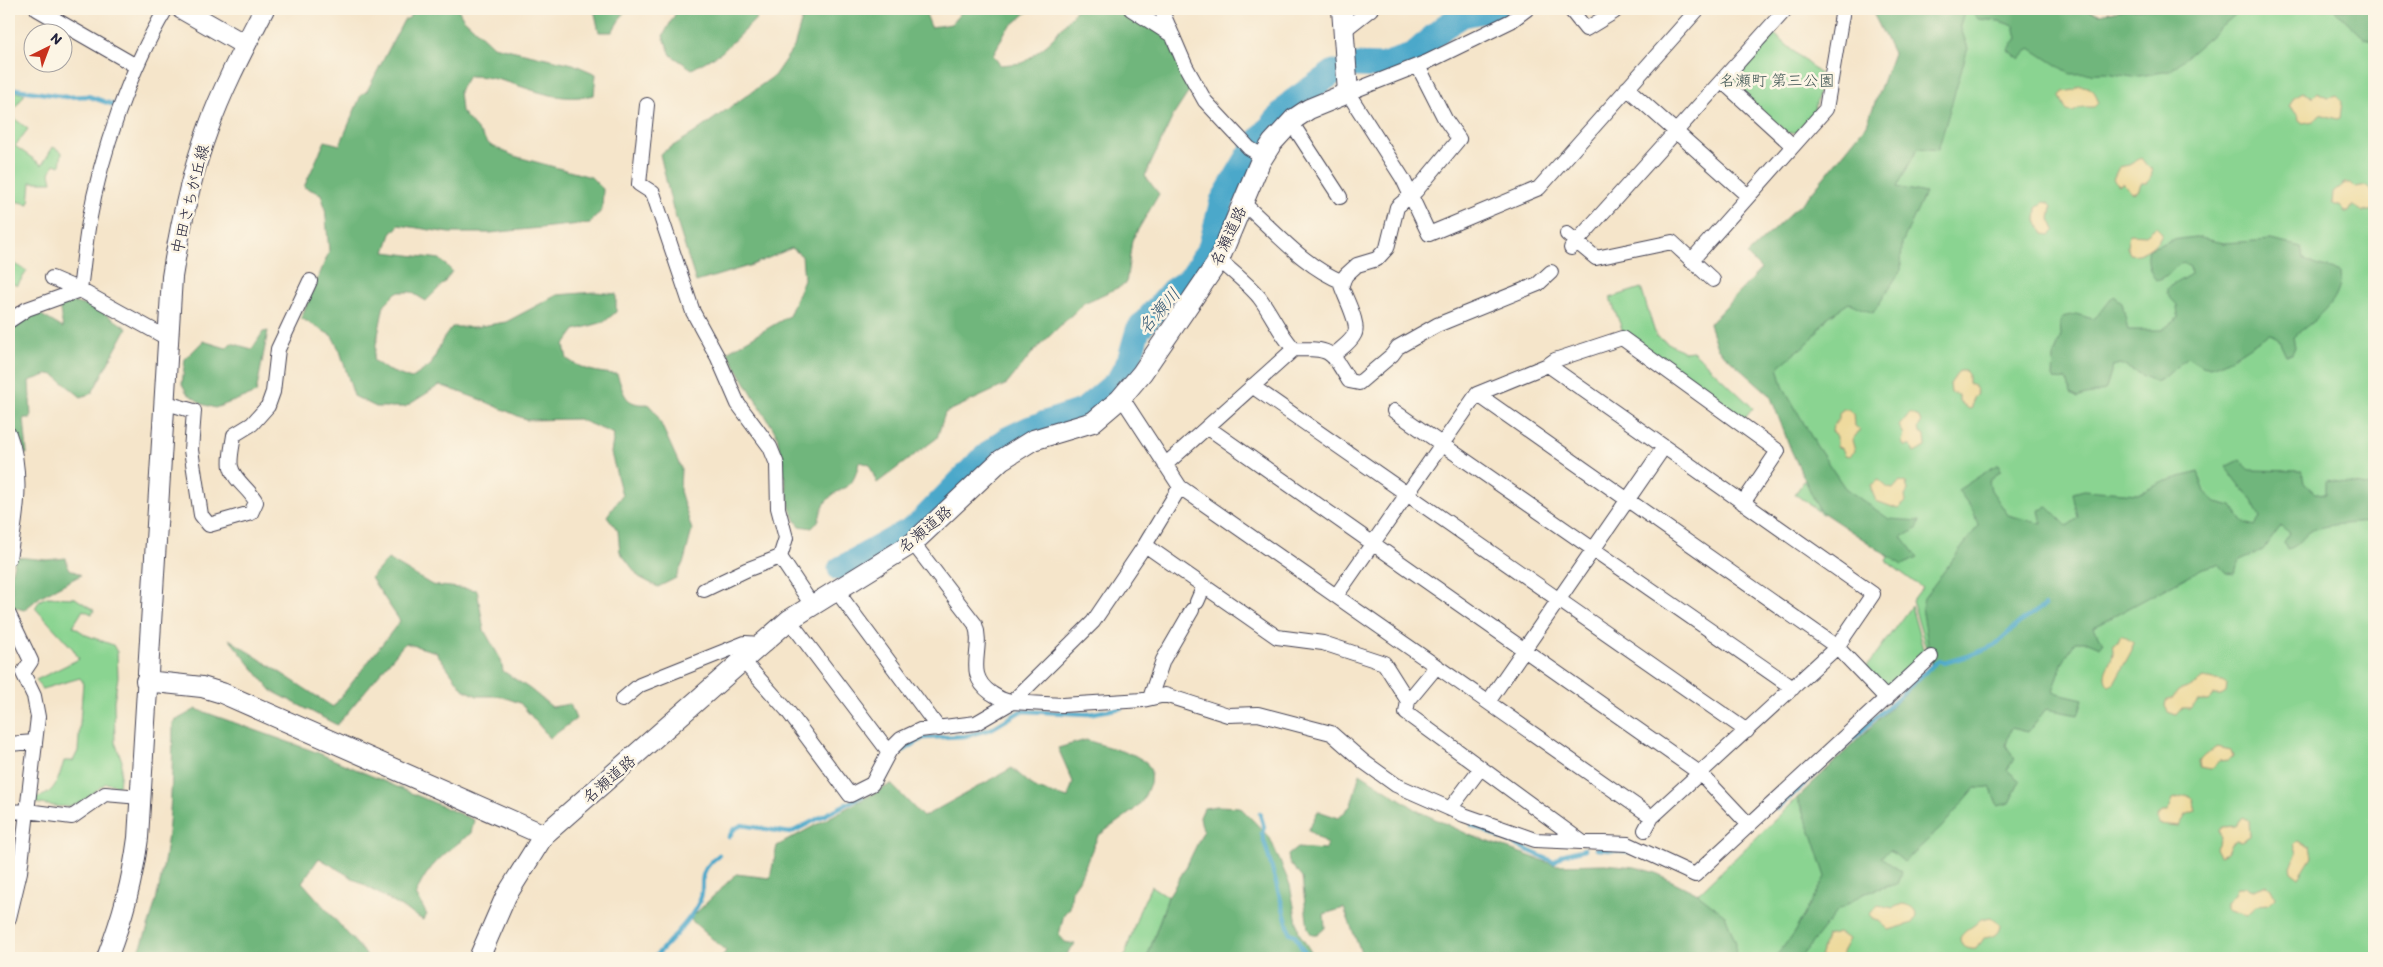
<svg xmlns="http://www.w3.org/2000/svg" width="2383" height="967" font-family="Itim,'Klee One',sans-serif">
	<style>
		.green { fill: #8ad491; stroke: #567b66 }
		.forest { fill: #6fb67b; stroke: #486c5b }
		.sand { fill: #eeda9e; stroke: #887e6c }
		.lines { fill: none; stroke-linecap: round; stroke-linejoin: round }
		.stream { stroke: #4ca8ca; stroke-width: 4.5 }
		.river { stroke: #4ca8ca; stroke-width: 25 }
		.street-casing { stroke: #423f50; stroke-width: 16 }
		.secondary-casing { stroke: #423f50; stroke-width: 22 }
		.street { stroke: #fff; stroke-width: 14 }
		.secondary { stroke: #fff; stroke-width: 20 }
		.labels { text-anchor: middle; dominant-baseline: central; stroke-width: 5; stroke-linejoin: round; paint-order: stroke }
		.park-label { font-size: 16px; fill: #415755; stroke: #fcf5e5 }
		.street-label { font-size: 16px; fill: #22223b; stroke: #fcf5e5 }
		.water-label { font-size: 18px; font-style: italic; fill: #335874; stroke: #fcf5e5 }
	</style>
	<rect width="100%" height="100%" fill="#fcf5e5"/>
	<filter id="ink" filterUnits="userSpaceOnUse"><feTurbulence type="fractalNoise" baseFrequency=".02" numOctaves="2"/><feDisplacementMap in="SourceGraphic" scale="10" xChannelSelector="R" yChannelSelector="G"/><feConvolveMatrix kernelMatrix="1 2 1 2 8 2 1 2 1" color-interpolation-filters="sRGB"/></filter>
	<filter id="wash" filterUnits="userSpaceOnUse"><feTurbulence type="fractalNoise" baseFrequency=".0096" numOctaves="4" result="noise"/><feDisplacementMap in="SourceGraphic" scale="20" xChannelSelector="R" yChannelSelector="G"/><feGaussianBlur stdDeviation="1.12" result="paint"/><feColorMatrix in="noise" values="0 0 0 0 0 0 0 0 0 0 0 0 0 0 0 0 0 1.4 0 .05"/><feComposite in="paint" operator="in"/></filter>
	<g filter="url(#wash)">
		<rect width="100%" height="100%" fill="#f5e5ca"/>
		<!-- green -->
		<path class="green" d="M1945,9H2079L2100,14L2126,9H2374V958H1603L1607,940L1698,894L1932,668L1912,601L1922,588L1886,561L1888,557L1830,512L1822,514L1795,494L1811,471L1774,388L1719,337L1812,243Z
			M1772,32L1823,77L1814,112L1795,133H1787L1732,83V78Z
			M9,90L25,94L10,115L28,129L15,146L42,165L53,147L62,152L60,166L54,164L50,173L52,182H31L29,204L9,200Z
			M9,261L27,271L17,286L9,281Z
			M1641,288L1656,336L1684,352L1693,351L1753,408L1743,421L1624,334L1610,298Z
			M47,597L75,598L94,610L92,614L83,610L73,626L86,635L113,645L117,652L118,677L114,701L115,742L122,761L119,786L106,783C73,808 76,810 35,803L34,797C55,797 59,777 64,761H73L78,751L83,682L80,678L42,689L36,680L79,659L73,649L35,608L40,600Z
			M1911,606L1925,656L1887,692L1865,669Z
			M1151,886L1168,897L1147,958H1124L1139,912Z"/>
		<!-- forest -->
		<path class="forest" d="M414,9H458L463,18L493,46L573,64L596,74L594,95C544,106 514,75 468,76L459,91L461,111L490,145L514,156L591,177L603,189L602,210L590,223L490,233H449L399,225L391,234L385,252L440,259L452,271L444,283L426,301L411,292H397L384,305L373,360L387,370L411,379L431,365L443,339L452,327H475L506,322L557,295L595,292L616,294V312L604,322L575,330L564,345L567,359C583,370 597,373 617,374C624,393 624,406 648,404L656,413L681,468L680,491L692,530L684,561L676,578L658,587L639,577L620,552L618,531L607,516L622,495L611,453L614,434L578,419L527,420L484,401L440,385L405,407H376L354,396L340,351L332,336L301,318L329,252L325,207L321,194L304,187L325,141L340,145L361,95L367,91L404,20L409,18Z
			M594,9H626L612,32H599Z
			M678,9H766L722,52L692,69L671,55L663,36Z
			M797,9H924L931,27L951,24L964,9H1031L1006,30L993,55L1000,65L1023,63L1048,44L1077,9H1157L1190,90L1173,116L1145,176L1159,194L1132,240L1126,284L1084,303L1033,352L1007,384L945,413L937,438L877,483L869,464L859,462C852,498 838,482 824,505C818,515 823,518 812,528L800,526L796,521L790,508L777,435L727,352L789,316L804,279L802,256L792,248L752,265L696,282L672,206L660,154L694,133L774,76L794,47L802,19Z
			M1871,9H1916L1938,13L1941,9H2079L2100,14L2126,9H2242L2170,71L2133,77L2106,73L2070,74L2030,48L2020,59L2008,50L2017,38L2014,26L1999,21L1978,19L1970,10L1964,12L1960,26L1968,48L1938,150L1918,148L1897,187L1925,193L1902,243L1901,270L1873,313L1849,303L1828,317L1810,341L1778,367L1783,386L1816,445L1845,488L1889,519L1920,521L1918,528L1902,537L1918,558L1902,565L1819,510L1791,450L1770,395L1717,348L1709,324L1761,269L1747,255L1808,197L1867,124L1893,53Z
			M2334,9H2374V40L2364,38Z
			M2195,237L2224,243L2270,240L2302,247L2304,259C2317,268 2326,266 2340,272C2344,302 2313,321 2293,337L2295,347L2292,354L2286,355L2278,338L2270,334C2255,341 2222,368 2208,367C2200,367 2194,361 2187,357L2164,378L2155,382L2120,364L2113,366L2106,389C2097,395 2088,393 2078,398L2071,394L2067,380L2053,379L2054,357L2061,335L2060,323L2062,317L2076,314L2093,319C2102,313 2106,304 2114,296L2122,302L2128,330H2162L2178,318L2177,305L2167,294V288L2191,274L2190,267L2182,263C2172,268 2168,278 2156,280C2149,272 2146,260 2149,249L2172,240Z
			M72,302L98,309L127,328L92,393L81,397L54,375L49,374L29,381L31,418H24L27,454H25L22,443L9,422V325L33,310L63,328L59,304Z
			M268,331L256,393L215,408L202,404L187,393L182,384L185,359L203,341L226,348L231,343L252,349L263,332Z
			M2240,460L2250,470L2302,471L2304,483L2315,493L2326,494V480L2374,487V522C2360,523 2322,524 2311,531C2301,538 2299,547 2287,549L2284,542L2290,533L2281,526L2263,550L2240,560L2234,574L2226,573L2218,564L2203,568L2094,627L2099,638L2104,642L2100,647L2088,642H2075L2062,664L2053,692L2083,699L2078,715L2046,709L2028,732L2011,728L2006,745L2014,759L2007,770L2020,781L2009,803L1998,806L1990,787L1975,788L1941,828L1904,862L1890,850L1881,857L1901,872L1897,884L1866,892L1837,911L1800,958H1775L1793,934L1826,877L1813,837L1797,798L1932,668L1922,607L1924,598L1978,526L1974,512L1958,490L1998,464L2001,470L1989,481L1991,490L2008,515L2042,524L2039,510L2048,507L2067,526L2078,518L2073,493L2084,490L2138,494L2163,482L2198,472L2205,492L2216,502L2232,506L2243,522L2255,526L2260,518L2252,501L2226,467Z
			M16,557L47,560L66,558L68,568L81,575L41,596L24,610L13,607L11,574Z
			M388,559L432,585L477,590L484,630L501,660L503,671L530,689L552,707L570,704L576,719L550,738L520,703L500,696H477L463,689L436,652L405,643L337,725L272,691L229,639L333,707L400,621L371,578Z
			M196,709L316,752L474,820L471,833C446,853 428,864 416,894L427,915L423,920L319,858L302,882L369,958H136C170,880 172,806 173,722Z
			M1086,740L1134,755L1146,762L1151,771L1150,783L1143,800L1134,810L1098,836L1079,880L1072,890L1070,908L1064,914L1059,935L1065,942L1075,944L1068,952L1067,958H721L726,951L690,919L736,874L770,878L777,846L891,784L923,817L1012,768L1036,789L1068,798L1073,782L1058,748Z
			M1360,773L1420,812L1472,836L1555,865L1605,864L1635,867L1656,873L1698,894L1725,915L1736,943L1735,958H1363L1344,908L1324,914L1325,928L1317,935H1312L1308,929L1302,878L1289,862L1288,855L1297,848L1325,850L1327,844L1308,830L1318,811L1339,818L1351,805Z
			M1217,806L1240,807L1270,838L1290,885L1299,933L1311,952L1313,958H1147L1168,897L1186,867L1203,832L1200,817L1204,808Z"/>
		<!-- sand -->
		<path class="sand" d="M2079,86C2090,85 2097,92 2098,103L2094,107H2082L2073,112L2067,111L2060,97L2063,92L2074,90Z
			M2303,92L2313,97L2318,92L2328,97L2337,95L2342,101L2340,118L2337,119L2320,114L2314,121L2303,123L2299,120L2298,114L2289,107L2294,97Z
			M2141,158L2147,166L2151,168C2153,175 2151,179 2146,183H2141L2138,191L2132,193L2123,183L2119,185L2113,179L2119,167L2129,165Z
			M2345,183H2351L2356,188L2367,186C2375,193 2374,200 2374,210L2363,212L2353,205L2349,212H2345L2340,205H2335L2332,203L2333,193Z
			M2044,202L2049,203L2052,207L2050,219L2055,230L2050,235L2044,234L2036,221L2037,208Z
			M2156,227L2162,233C2159,244 2141,257 2130,254L2127,247L2129,234L2146,235Z
			M1959,371H1965L1968,374V383L1974,386L1977,393L1973,398L1972,408L1969,409L1959,401V395L1951,393L1950,384Z
			M1843,409H1848L1853,413L1854,425L1860,430L1852,440L1855,451L1850,456L1845,455L1842,448L1837,447V436L1832,431L1833,426L1839,419V414Z
			M1910,413L1919,417L1921,423L1918,428L1919,432L1925,435L1926,447L1914,453L1911,446H1904L1902,442L1904,434L1899,426Z
			M1879,480L1888,488L1893,489L1900,481L1906,483L1908,491L1905,496L1906,502L1898,509L1876,501L1871,489V485Z
			M2121,635L2133,642L2132,650L2114,683L2109,686C2098,674 2113,663 2113,652C2113,649 2112,646 2113,644L2118,642Z
			M2203,678L2222,681L2227,684L2226,692L2221,695H2214L2208,701H2198L2190,708H2182L2176,715L2168,712L2165,706L2166,701L2173,698L2178,691L2191,687Z
			M2217,747L2231,750L2233,756L2229,760L2219,761L2211,769L2200,767L2199,762C2202,756 2211,751 2217,747Z
			M2186,795L2192,798L2195,811L2186,815L2179,826L2159,824L2158,817L2162,812H2167L2172,799Z
			M2243,817L2249,820L2250,836L2241,841L2236,840L2231,844L2227,853L2220,856L2216,848L2221,838L2219,830L2223,827L2236,826Z
			M2298,841L2310,846L2312,856L2299,877L2291,871L2290,866L2297,854L2294,844Z
			M2267,885L2271,888L2275,898L2268,905L2257,906L2247,915C2243,914 2229,911 2226,908V903L2233,896L2237,887H2245L2251,891Z
			M1902,904C1913,905 1921,913 1912,923C1910,924 1893,929 1889,930L1879,921L1875,920L1870,914L1878,905L1893,908Z
			M1991,917L2000,925C1999,935 1992,937 1984,938L1977,949C1969,950 1960,947 1960,938C1964,930 1974,927 1981,919Z
			M1838,933L1849,939L1842,952L1845,958H1820L1826,936Z"/>
		<g class="lines">
			<!-- stream -->
			<path class="stream" d="M9,88L66,97L88,96L114,105
				M878,785L886,776L895,756L923,738L965,736L991,729L1021,711L1088,714L1121,708
				M1777,809L1934,664L1939,660L1944,663L1968,656L1995,645L2020,622L2044,606
				M1260,814L1264,827L1262,833L1290,933L1295,935L1302,949L1308,955L1324,958
				M1472,825L1554,862L1562,855L1585,849
				M729,837L734,829L742,825L790,833L862,796
				M1597,849L1632,852
				M654,958C668,942 685,927 696,908C711,885 690,878 719,855"/>
			<!-- river -->
			<path class="river" d="M1357,65L1381,66L1412,56L1444,27L1463,15L1496,9
				M840,569L917,526L981,460L1005,440L1030,428L1084,410L1118,381L1129,361L1138,330L1172,291L1190,279L1210,248L1222,201L1255,145L1292,102L1334,72"/>
		</g>
	</g>
	<g filter="url(#ink)">
		<g class="lines">
			<defs>
				<path id="street" d="M37,9L136,66
					M1131,9L1173,36
					M1161,9L1186,67L1205,101L1249,148L1264,157
					M1527,9L1511,21L1427,62L1348,93L1403,179L1429,234L1539,188L1698,9
					M1570,9L1586,29L1614,12
					M1343,31L1371,9
					M1722,81L1793,146
					M1627,88L1748,196
					M647,105L639,184L653,193L693,312L718,358L738,404L770,447L777,464L778,508L786,538L780,557L812,605
					M1291,122L1340,197
					M1243,203C1274,230 1304,267 1343,282
					M1567,234L1596,258L1672,242L1713,280
					M1571,248L1786,9
					M1219,260C1233,272 1247,283 1259,297C1272,314 1279,333 1294,349C1331,349 1330,349 1349,381L1359,383L1392,355L1398,347L1437,325L1538,284L1551,272
					M1691,261L1826,109L1843,9
					M52,278L80,290L167,338
					M80,290C83,268 85,245 89,222C101,153 130,69 166,9
					M9,321L27,309L80,290
					M1334,355C1340,349 1350,343 1354,335C1361,325 1344,296 1341,285L1346,275L1357,265L1377,259L1387,248L1397,207L1416,191L1459,139L1445,119L1418,66
					M1548,365L1555,360L1622,338L1778,451L1743,503
					M1252,386L1747,731
					M1477,394L1837,647L1887,699
					M1122,398L1180,487L1652,817
					M163,402L194,411L191,450L201,515L209,525L251,513L256,502C250,489 234,481 231,467C229,458 233,444 234,435L252,424L268,406L273,392L278,349L310,281
					M1394,411L1793,688
					M1207,427L1701,774L1749,825
					M9,434C24,473 16,518 9,558
					M1165,465L1294,349
					M913,543L975,624C985,650 963,673 991,693C999,698 1003,701 1012,702L1093,622L1145,545L1180,487
					M1145,545L1277,637L1323,643L1384,663L1408,701
					M704,590L746,570L780,557
					M836,590L939,729
					M1336,596L1477,394L1548,365L1873,594L1837,647L1652,817L1645,830
					M1197,602L1204,586
					M9,615L31,661L23,673L34,696L38,717L20,872L9,918
					M789,620L889,752
					M743,661L787,710L850,795L872,784L890,750L901,739L920,730L976,723L1012,702L1062,705L1143,700L1165,695L1228,715L1258,714L1331,733L1364,762L1396,785L1464,815L1535,840L1628,844L1695,875L1931,657
					M1437,666L1408,701L1406,713L1582,842
					M1150,698L1163,660L1192,610
					M622,700L640,685L745,643L762,644
					M1488,702L1664,447
					M9,744L34,742
					M1450,809L1480,769
					M9,812L27,811L72,817L105,794L140,797"/>
				<path id="secondary" d="M182,9L245,45
					M146,681L202,687L222,693L544,835
					M107,958C123,916 132,883 138,838L172,277C180,226 190,177 208,129C223,87 244,48 264,9
					M479,958L506,896L544,835L789,620L913,543L1001,460L1033,440L1093,422L1120,399L1142,373L1219,260L1260,162L1272,143L1294,119L1309,109L1348,93L1342,9"/>
			</defs>
			<!-- street casing -->
			<use href="#street" class="street-casing"/>
			<!-- secondary casing -->
			<use href="#secondary" class="secondary-casing"/>
			<!-- street -->
			<use href="#street" class="street"/>
			<!-- secondary -->
			<use href="#secondary" class="secondary"/>
		</g>
	</g>
	<g class="labels">
		<!-- park labels -->
		<g class="park-label">
			<text x="1777" y="80">名瀬町 第三公園</text>
		</g>
		<!-- street labels -->
		<g class="street-label">
			<text transform="translate(190 199) rotate(-76)">中田さちが丘線</text>
			<text transform="translate(1228 236) rotate(-65)">名瀬道路</text>
			<text transform="translate(925 529) rotate(-40)">名瀬道路</text>
			<text transform="translate(609 779) rotate(-41)">名瀬道路</text>
		</g>
		<!-- water labels -->
		<g class="water-label">
			<text transform="translate(1159 311) rotate(-49)">名瀬川</text>
		</g>
	</g>
	<!-- margin -->
	<rect width="2383" height="967" fill="none" stroke="#fcf5e5" stroke-width="30"/>
	<!-- north arrow -->
	<g transform="translate(48 48) rotate(42)"><circle r="24" fill="#fcf5e5" stroke="#a5a1a1"/>
	<path d="M0-4L9 19L0 12L-9 19Z" fill="#c8321e"/>
	<text y="-8" font-size="14" font-weight="bold" text-anchor="middle" fill="#22223b">N</text>
	</g>
</svg>
